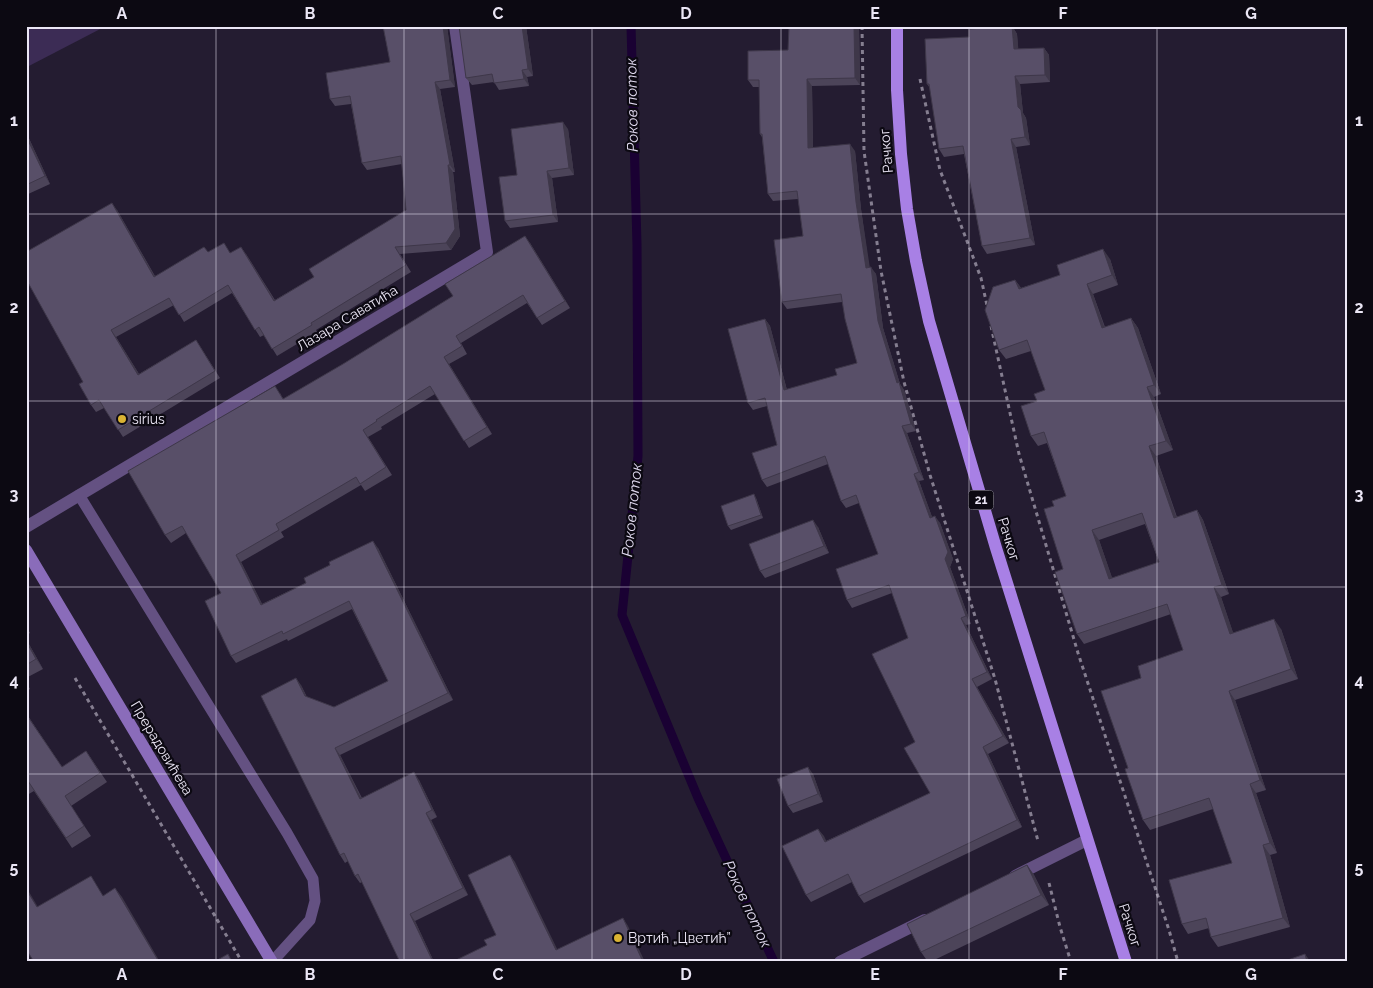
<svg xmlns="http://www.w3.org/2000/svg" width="1373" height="988" font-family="Raleway,sans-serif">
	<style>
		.green { fill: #3c2c55 }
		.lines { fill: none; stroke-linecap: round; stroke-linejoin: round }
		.stream { stroke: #1a0133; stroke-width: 9 }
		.path { stroke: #857e90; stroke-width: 3; stroke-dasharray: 4 4; stroke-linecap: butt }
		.service { stroke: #645182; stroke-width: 11 }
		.minor { stroke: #645182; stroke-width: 12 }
		.secondary { stroke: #8a6cba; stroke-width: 12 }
		.primary { stroke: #a880e5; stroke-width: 12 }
		.wall { fill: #4c4459; fill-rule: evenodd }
		.shaded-wall { fill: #3e3749 }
		.building { fill: #584f68; stroke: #3e3749; fill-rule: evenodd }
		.grid { fill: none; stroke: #ebe6f5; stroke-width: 1; stroke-opacity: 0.55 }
		.poi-dot { fill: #dab333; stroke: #0c0912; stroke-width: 2 }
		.labels { text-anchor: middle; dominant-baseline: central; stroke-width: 4.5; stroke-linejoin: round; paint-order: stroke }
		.shield { fill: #0c0912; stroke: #a8a4b1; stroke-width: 1 }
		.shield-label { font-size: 12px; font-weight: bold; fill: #ebe6f5 }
		.street-label { font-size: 14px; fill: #ebe6f5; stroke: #0c0912 }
		.poi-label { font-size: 14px; fill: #ebe6f5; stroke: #0c0912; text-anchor: start }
		.water-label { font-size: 15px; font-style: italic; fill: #e4ddf3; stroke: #0c0912 }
		.neatline { fill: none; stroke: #ebe6f5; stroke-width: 2 }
		.grid-label { font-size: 16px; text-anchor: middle; font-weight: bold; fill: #ebe6f5 }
	</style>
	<rect width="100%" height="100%" fill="#241c31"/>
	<!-- green -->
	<path class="green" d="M26,26H106L27,67Z"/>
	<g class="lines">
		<!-- stream -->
		<path class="stream" d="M631,26L637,245L638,456L622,615L698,798L774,962"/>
		<!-- path -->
		<path class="path" d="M862,26L864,151L881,271L904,382L930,475L995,679L1038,841
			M920,79L940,170L981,278L988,310
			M991,326L1019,454L1078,653L1169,930L1178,962
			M75,678L242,962
			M1049,883L1060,927L1071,962"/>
		<!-- service -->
		<path class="service" d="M79,495L287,833L313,879L315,901L310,920L272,962"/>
		<!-- minor -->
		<path class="minor" d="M26,527L487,252L455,26
			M1015,876L1087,840
			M840,962L925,920"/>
		<!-- secondary -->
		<path class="secondary" d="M26,550L272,962"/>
		<!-- primary -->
		<path class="primary" d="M897,26V90L901,154L907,209L916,261L929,321L996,548L1126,962"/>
	</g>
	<!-- wall -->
	<path class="wall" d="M383,26H447L455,87L440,89L455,172H453L460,236L451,250L400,254L411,272L316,330L317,332L277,356L264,335L260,337L232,293L184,322L174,305L116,337L139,374L196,340L220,378L123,437L104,408L96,412L91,405L83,382L117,210L155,276L208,252L246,254L275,300L314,277L406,210L402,164L367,170L362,163L351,104L335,106L330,99L390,62Z
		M526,26L533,76L527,77L529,86L499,90L494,82L472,85L466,78Z
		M859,26L860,85L812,86L813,148L855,151L861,209L869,267L876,274L883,328L900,384L904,390L916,431L907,433L924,480L919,481L932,517L940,523L953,559L950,567L971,624L966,625L992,679L977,687L1009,743L988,754L1022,827L864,903L859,896L852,882L811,902L806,895L818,829L826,841L930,793L915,742L908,638L892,593L852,608L847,600L878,554L859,503L846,508L841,501L828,464L767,487L762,480L777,445L767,406L753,410L748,403L765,319L770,326L787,390L837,375L857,363L842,302L787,309L782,302L803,236L798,199L773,201L768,194L762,137L760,134L759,87H753L748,80L788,50Z
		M1012,26L1017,34L1018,49L1044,48L1049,55L1050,82L1020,84L1023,113L1026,118L1030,145L1016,147L1035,245L987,254L982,246L964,154L944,157L939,149L930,88L927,84L969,37Z
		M568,129L574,175L552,178L558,222L510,228L505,221L517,175Z
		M26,132L50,184L26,195Z
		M530,243L570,308L542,325L527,303L461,343L467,354L449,364L492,434L469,448L435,394L381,427L382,429L368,437L392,475L365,491L361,485L281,532L284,537L241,562L262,604L378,548L453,700L340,755L362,798L419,780L437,817L431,820L468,895L415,921L434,962H400L362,882L360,883L355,876L348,861L345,863L340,855L301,685L307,697L334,707L388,681L352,609L288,641L287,639L236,663L231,656L221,593L186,533L171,543L165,535L280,393L283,399L343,364L453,296Z
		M1110,259L1118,285L1093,294L1105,327L1131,318L1138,328L1161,394L1154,397L1173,450L1156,456L1177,517L1197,510L1203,520L1229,594L1221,597L1233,633L1281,629L1298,679L1235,700L1266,790L1256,793L1277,853L1270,855L1290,927L1218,947L1211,937L1209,928L1188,934L1182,924L1232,863L1213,809L1150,830L1143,820L1128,768L1141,678L1183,650L1171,614L1084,644L1077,634L1063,569L1054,506L1066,496L1047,443L1038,446L1031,436L1037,401L1045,390L1031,351L1006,359L999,350L1015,280L1021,288ZM1145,524L1159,562L1112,578L1099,540Z
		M756,498L763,518L731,530L728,526Z
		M818,527L829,553L765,578L760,571Z
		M26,626L30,633L26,635Z
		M26,639L43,669L26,678Z
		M26,682L30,689L26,691Z
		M26,713L62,767L86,751L107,782L71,806L91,836L72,848L34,791L27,795L26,794Z
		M813,774L823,802L793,813L788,806Z
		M1027,865L1034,875L1049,905L930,962H928L921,952Z"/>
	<!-- shaded-wall -->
	<path class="shaded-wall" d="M443,26H447L455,87L450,80Z
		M522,26H526L533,76L528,69Z
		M854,26H859L860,85L855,78Z
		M1012,26L1017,34L1019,56L1014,49Z
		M1044,48L1049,55L1050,82L1045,75Z
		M522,70L527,77L529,86L524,79Z
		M1015,76L1020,84L1023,113L1026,118L1030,145L1025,137L1018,107Z
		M807,79L812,86L813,155L808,148Z
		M435,82L440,89L455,172L450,165Z
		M563,122L568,129L574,175L569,168Z
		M26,132L50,184L45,176L26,136Z
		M1011,139L1016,147L1035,245L1030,238Z
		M850,144L855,151L861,209L871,275L866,268L856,202Z
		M448,165L453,172L460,236L451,250L446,243Z
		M547,171L552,178L558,222L553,215Z
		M112,203L117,210L159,284L154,277Z
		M525,236L530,243L570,308L565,301Z
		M241,247L246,254L279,308L274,301Z
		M1103,249L1110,259L1118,285L1112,275Z
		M871,267L876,274L883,328L900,384L904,390L916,431L911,424L897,383L878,321Z
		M1015,280L1022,289H1019Z
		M1087,284L1093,294L1108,338L1102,328Z
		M1131,318L1138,328L1161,394L1154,385Z
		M765,319L770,326L789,398L784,390Z
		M111,330L116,337L144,382L138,375Z
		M444,357L449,364L492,434L487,427Z
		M1147,387L1154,397L1173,450L1166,441Z
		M902,426L907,433L924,480L919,472Z
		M1149,446L1156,456L1180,528L1174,518Z
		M914,474L919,481L935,525L930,518Z
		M754,494L756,498L763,518L761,515Z
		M1197,510L1203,520L1229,594L1222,585Z
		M935,516L940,523L953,559L950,567L971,624L966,616L945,559Z
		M813,520L818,527L829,553L824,546Z
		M1092,530L1099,540L1116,589L1109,579Z
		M373,541L378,548L453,700L448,693Z
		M236,555L241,562L266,612L261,605Z
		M1214,587L1221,597L1237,644L1230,634Z
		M961,618L966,625L992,679L987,672Z
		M1274,619L1281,629L1298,679L1291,669Z
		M26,639L43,669L36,659L26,641Z
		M296,678L301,685L310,704L305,696Z
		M972,679L977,687L1009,743L1003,736Z
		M1229,691L1235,700L1266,790L1260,780Z
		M983,747L988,754L1022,827L1017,820Z
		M335,748L340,755L365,806L360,799Z
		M808,767L813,774L823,802L818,794Z
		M414,772L419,780L437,817L432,810Z
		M1250,784L1256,793L1277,853L1270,843Z
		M426,813L431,820L468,895L463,888Z
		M818,829L824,836L830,849L825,842Z
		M1263,845L1270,855L1290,927L1283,918Z
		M510,855L515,862L561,957L556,950Z
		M1027,865L1034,875L1049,905L1041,895Z
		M26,887L44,917L26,889Z
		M115,888L122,897L160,962H159Z
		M410,914L415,921L434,962H433Z
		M623,918L628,926L645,962H643Z
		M1305,954L1310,961V962H1307Z"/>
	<!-- building -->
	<path class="building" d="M383,26H443L450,80L435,82L450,165H448L455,229L446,243L395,247L406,265L311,323L312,325L272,349L259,327L255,330L228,285L179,315L169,298L111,330L138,375L196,340L215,371L118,430L99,400L91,405L79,384L83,382L26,279V252L112,203L154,277L204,247L208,252L224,243L230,253L241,247L274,301L314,277L309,269L406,210L401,156L362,163L350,96L330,99L326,73L390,62Z
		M459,26H522L528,69L522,70L524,79L494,83L492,74L466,78Z
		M789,26H854L855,78L807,79L808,148L850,144L856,202L866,268L871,267L878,321L897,383L899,382L911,424L902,426L919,472L914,474L930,518L935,516L948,552L945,559L966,616L961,618L987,672L972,679L1003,736L983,747L1017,820L859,896L848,874L806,895L782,846L818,829L825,842L930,793L904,748L915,742L872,654L908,638L889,585L847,600L836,569L878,554L856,495L841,501L825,456L762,480L752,453L777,445L765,398L748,403L728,329L765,319L784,390L837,375L835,369L857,363L845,319L841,294L782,302L774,240L803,236L797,191L768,194L762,134H760L759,80H748V51L788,50Z
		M1012,26L1014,49L1044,48L1045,75L1015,76L1018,107L1021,110L1025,137L1011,139L1030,238L982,246L963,146L939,149L929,84H927L925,39L969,37V29Z
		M563,122L569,168L547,171L553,215L505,221L499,177L517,175L511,129Z
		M26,136L45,176L26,185Z
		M525,236L565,301L537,318L523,295L456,336L462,346L444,357L487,427L464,441L430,386L376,420L377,421L363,430L386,467L360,484L356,477L276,524L279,530L236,555L261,605L306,583L304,578L330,565L329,562L373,541L448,693L335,748L360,799L414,772L432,810L426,813L463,888L410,914L433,962H400L358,874L355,876L344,853L340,855L261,696L296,678L305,696L334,707L388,681L349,601L283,634L282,631L231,656L205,601L221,593L182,526L165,535L128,471L275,386L283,399L343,364L453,296L445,284Z
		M1103,249L1112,275L1087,284L1102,328L1131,318L1154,385L1147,387L1166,441L1149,446L1174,518L1197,510L1222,585L1214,587L1230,634L1274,619L1291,669L1229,691L1260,780L1250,784L1270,843L1263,845L1283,918L1211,937L1206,918L1182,924L1169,880L1232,863L1209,798L1143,820L1125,769L1128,768L1101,691L1141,678L1138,666L1183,650L1167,604L1077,634L1055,572L1063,569L1044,509L1054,506L1052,501L1066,496L1044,432L1031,436L1021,406L1037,401L1034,394L1045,390L1027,340L999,350L985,310L993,287L1015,280L1019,289L1060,275L1057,265ZM1142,513L1159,562L1109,579L1092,530Z
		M754,494L761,515L728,526L721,506Z
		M813,520L824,546L760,571L749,544Z
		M26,641L36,659L26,665Z
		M26,714L62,767L86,751L100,773L65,796L84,826L66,838L28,781L26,782Z
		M808,767L818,794L788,806L777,779Z
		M510,855L556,950L623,918L643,962H452L487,945L484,940L496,935L468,875Z
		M1027,865L1041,895L921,952L907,924Z
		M91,876L103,896L115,888L159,962H34L26,949V889L37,907Z
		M228,954L232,962H214Z
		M1305,954L1307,962H1282Z"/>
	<!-- grid -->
	<path class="grid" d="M216,26V962M404,26V962M592,26V962M781,26V962M969,26V962M1157,26V962M26,214H1347M26,401H1347M26,587H1347M26,774H1347"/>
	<!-- markers -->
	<g class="poi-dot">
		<circle cx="122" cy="419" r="5"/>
		<circle cx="618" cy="938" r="5"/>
	</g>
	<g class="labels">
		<!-- shield labels -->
		<rect class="shield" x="968.5" y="490.5" width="25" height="19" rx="4"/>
		<g class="shield-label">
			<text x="981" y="500">21</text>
		</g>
		<!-- street labels -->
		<g class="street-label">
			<text transform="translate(886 151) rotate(-95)">Рачког</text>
			<text transform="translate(347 318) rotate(-31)">Лазара Саватића</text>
			<text transform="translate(1009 539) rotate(73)">Рачког</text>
			<text transform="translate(162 748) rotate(59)">Прерадовићева</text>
			<text transform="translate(1130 925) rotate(72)">Рачког</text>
		</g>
		<!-- poi labels -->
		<g class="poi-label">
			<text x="132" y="419">sirius</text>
			<text x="628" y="938">Вртић „Цветић”</text>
		</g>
		<!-- water labels -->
		<g class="water-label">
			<text transform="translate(632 105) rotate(-91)">Роков поток</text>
			<text transform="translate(632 510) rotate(-84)">Роков поток</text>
			<text transform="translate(747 904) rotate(65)">Роков поток</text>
		</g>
	</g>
	<!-- border -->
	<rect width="1373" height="988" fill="none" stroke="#0c0912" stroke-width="55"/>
	<rect x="28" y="28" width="1318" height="932" class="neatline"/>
	<g class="grid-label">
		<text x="122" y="19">A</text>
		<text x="310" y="19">B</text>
		<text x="498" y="19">C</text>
		<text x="686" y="19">D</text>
		<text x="875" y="19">E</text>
		<text x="1063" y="19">F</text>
		<text x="1251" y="19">G</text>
		<text x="14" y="126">1</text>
		<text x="1359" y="126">1</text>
		<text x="14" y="313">2</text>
		<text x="1359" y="313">2</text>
		<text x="14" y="500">3</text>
		<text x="1359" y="500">3</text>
		<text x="14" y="686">4</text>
		<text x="1359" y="686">4</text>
		<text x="14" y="873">5</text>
		<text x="1359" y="873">5</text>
		<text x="122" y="980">A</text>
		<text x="310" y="980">B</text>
		<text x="498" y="980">C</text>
		<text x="686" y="980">D</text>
		<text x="875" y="980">E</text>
		<text x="1063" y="980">F</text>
		<text x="1251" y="980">G</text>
	</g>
</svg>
